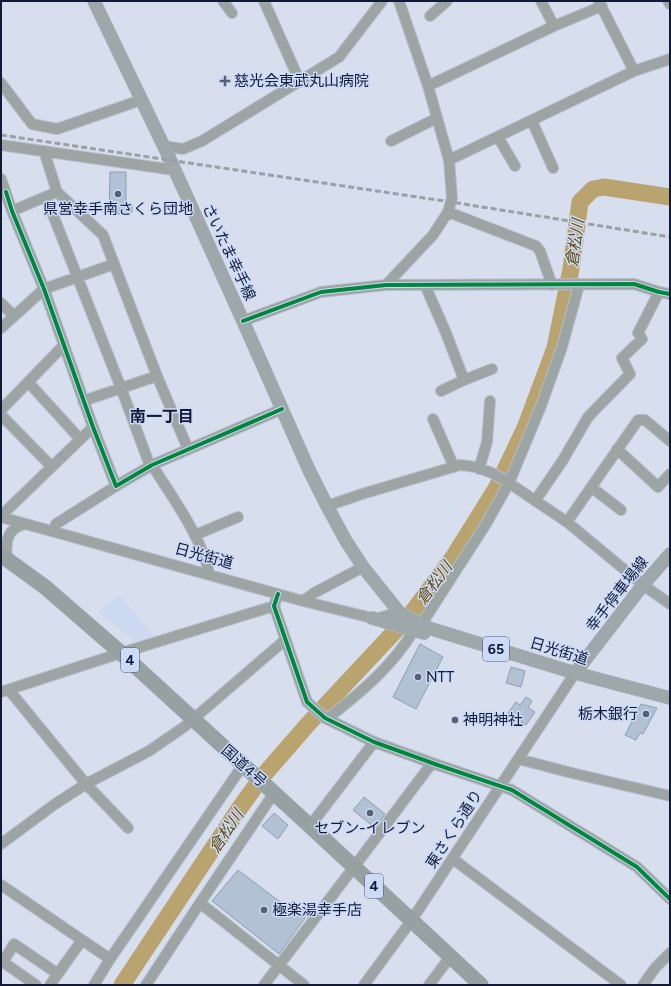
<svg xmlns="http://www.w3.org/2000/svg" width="671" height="986" font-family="Figtree,'Noto Sans JP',sans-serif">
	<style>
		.built { fill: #cdd8f1 }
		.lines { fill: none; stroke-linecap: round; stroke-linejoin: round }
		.river { stroke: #b9a46f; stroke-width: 17 }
		.building { fill: #b2c1d4; stroke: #8f9fb0 }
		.minor-casing { stroke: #b5bccb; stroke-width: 12 }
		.major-casing { stroke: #b5bccb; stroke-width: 14 }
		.highway-casing { stroke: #b5bccb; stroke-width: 16 }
		.path { stroke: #9ca2a7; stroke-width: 1.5; stroke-dasharray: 1 3; stroke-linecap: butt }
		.minor { stroke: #9ca5a3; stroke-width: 10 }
		.major { stroke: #9ea7a9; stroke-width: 13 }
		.highway { stroke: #96a2a2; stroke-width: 15 }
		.rail { stroke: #99a0a7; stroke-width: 3; stroke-dasharray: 6 3; stroke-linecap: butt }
		.cycleway-casing { stroke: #cddaf8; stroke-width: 6 }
		.cycleway { stroke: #00873e; stroke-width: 4 }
		.poi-dot { fill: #565f76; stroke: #cddaf8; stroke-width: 1.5 }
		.labels { text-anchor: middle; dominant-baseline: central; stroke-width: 3; stroke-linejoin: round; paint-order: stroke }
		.shield { fill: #cddaf8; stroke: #495470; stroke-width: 1 }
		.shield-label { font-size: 14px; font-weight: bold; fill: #111b36 }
		.poi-label { font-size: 15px; fill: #111b36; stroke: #cddaf8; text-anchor: start }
		.street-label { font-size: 15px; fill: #111b36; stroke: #cddaf8 }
		.water-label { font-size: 16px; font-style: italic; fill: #634c0c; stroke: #cddaf8 }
		.neighbourhood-label { font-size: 16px; font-weight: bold; fill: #111b36; stroke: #cddaf8 }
	</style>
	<rect width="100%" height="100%" fill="#d7deee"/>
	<!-- built -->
	<path class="built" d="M119,595L154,636L135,641L99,612Z"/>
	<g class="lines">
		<!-- river -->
		<path class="river" d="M122,985L239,809L262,777L309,723L411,614L454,556L497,487L525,428L555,348L571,269L580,202L593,189L604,187L670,197"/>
	</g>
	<!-- building -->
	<path class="building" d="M110,172H126V205H132V212H126V214H109Z
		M420,644L443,657L416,709L393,697Z
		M511,667L525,671L521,687L506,683Z
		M526,697L532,701L528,707L535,712L526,725L508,713L516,702L520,705Z
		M641,704L657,708L643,734L640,733L636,740L625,735Z
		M364,797L385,814L375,828L353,810Z
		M274,813L288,825L278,839L262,826Z
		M238,870L287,907L293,901L308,914L279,954L212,901Z"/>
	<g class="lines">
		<defs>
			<path id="minor" d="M223,1L232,13
				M264,1L300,82
				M541,1L554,26
				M668,1L670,4
				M599,2L634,71
				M430,16L447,1
				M1,83L32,124L57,129L141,100
				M428,86L554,26L602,6
				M532,121L553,168
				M498,137L515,166
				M391,141L437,118
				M1,145L174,170
				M163,146L183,149L202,141L339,57L382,1
				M44,151L57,192L103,235L157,376L188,449
				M449,160L634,71L670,59
				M1,179L12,211L44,289L93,427L116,486
				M46,197L121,388L150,466
				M12,211L52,194
				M448,212L536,246L540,251L552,285
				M386,285L433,235L448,212L452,198L449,160L428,86L399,1
				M425,285L446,333L464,380L492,369
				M1,303L14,316
				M243,321L321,292L386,285L634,284L659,292L670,294
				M1,328L44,289L114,264
				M29,383L80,439
				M441,391L464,380
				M83,401L157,376
				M1,410L64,345
				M1,415L52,467
				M433,419L454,467
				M617,449L658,487L670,474
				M152,465C171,495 203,539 209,574
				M479,469L487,442L490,401
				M591,487L621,510
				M535,501L563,460L588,417L630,374L622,358L642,339L638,333L659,292
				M327,506L362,494L460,465L476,467L492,473L506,481L567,522L643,585L670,604
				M1,516L93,427
				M1,517L303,601L372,618H379L399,612
				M567,522L638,420H645L670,441
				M53,531L56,524L116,486L152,465L282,409
				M195,535L238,517
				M7,559C5,542 7,527 26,524
				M278,594L274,606L307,702L325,718L374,742L432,763L512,790L637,867L670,899
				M303,601L314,593L363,567
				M421,625L486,524L509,483L541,406L562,347L579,285
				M9,690L86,784L128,828
				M1,692L121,653L274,606
				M327,719C360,693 393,666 414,630
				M518,759L576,774L670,796
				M274,793L200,903L304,985
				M310,826L374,742
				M1,844L55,804L86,784L149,751L184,727L285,640
				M453,859L621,985
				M1,885L110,959
				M36,985L3,962L14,944L58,974
				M50,985L82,940
				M94,985L110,959L243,765
				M146,985L200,903
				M264,985L354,867L432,763
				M364,985L411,921L575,673
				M429,985L450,957
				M643,985L655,968L670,953"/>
			<path id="major" d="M94,1L168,155L243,321L309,470L327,506L346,541L363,567L399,612L421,625L435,630L575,673L670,698
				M372,618L424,633
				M575,673L643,585L670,554"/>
			<path id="highway" d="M1,555L45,587L121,653L310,826L481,985"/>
		</defs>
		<!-- minor casing -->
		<use href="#minor" class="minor-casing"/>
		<!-- major casing -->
		<use href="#major" class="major-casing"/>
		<!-- highway casing -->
		<use href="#highway" class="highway-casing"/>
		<!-- path -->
		<path class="path" d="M1,221L5,218"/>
		<!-- minor -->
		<use href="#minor" class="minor"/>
		<!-- major -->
		<use href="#major" class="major"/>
		<!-- highway -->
		<use href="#highway" class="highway"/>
		<!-- rail -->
		<path class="rail" d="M1,135L451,202L670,237"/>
		<defs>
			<path id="cycleway" d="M6,192L12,211L44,289L93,427L116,486L152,465L282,409
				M243,321L321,292L386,285L634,284L659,292L670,294
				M278,594L274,606L307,702L325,718L374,742L432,763L512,790L637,867L670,899"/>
		</defs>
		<!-- cycleway casing -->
		<use href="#cycleway" class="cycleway-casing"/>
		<!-- cycleway -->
		<use href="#cycleway" class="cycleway"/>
	</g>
	<!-- markers -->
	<g class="poi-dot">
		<path d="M223 75h4v4h4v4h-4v4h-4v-4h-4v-4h4z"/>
		<circle cx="118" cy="194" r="4"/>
		<circle cx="418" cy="677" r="4"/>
		<circle cx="646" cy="714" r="4"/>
		<circle cx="455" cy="720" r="4"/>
		<circle cx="370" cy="813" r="4"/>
		<circle cx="264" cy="910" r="4"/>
	</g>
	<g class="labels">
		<!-- shield labels -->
		<g class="shield">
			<rect x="483" y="637" width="26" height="24" rx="3"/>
			<rect x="121" y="648" width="18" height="24" rx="3"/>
			<rect x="365" y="874" width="18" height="24" rx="3"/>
		</g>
		<g class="shield-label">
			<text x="496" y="649">65</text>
			<text x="130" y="660">4</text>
			<text x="374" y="886">4</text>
		</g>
		<!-- poi labels -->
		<g class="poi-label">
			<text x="234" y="81">慈光会東武丸山病院</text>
			<text x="118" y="209" text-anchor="middle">県営幸手南さくら団地</text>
			<text x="426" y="677">NTT</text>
			<text x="638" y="714" text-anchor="end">栃木銀行</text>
			<text x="463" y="720">神明神社</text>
			<text x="370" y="828" text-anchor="middle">セブン-イレブン</text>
			<text x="272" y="910">極楽湯幸手店</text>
		</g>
		<!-- street labels -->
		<g class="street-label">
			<text transform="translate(229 252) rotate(65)">さいたま幸手線</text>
			<text transform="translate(204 556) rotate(15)">日光街道</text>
			<text transform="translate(617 594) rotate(-52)">幸手停車場線</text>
			<text transform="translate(559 651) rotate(17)">日光街道</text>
			<text transform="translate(244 766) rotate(42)">国道4号</text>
			<text transform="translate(454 829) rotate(-57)">東さくら通り</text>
		</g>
		<!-- water labels -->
		<g class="water-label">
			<text transform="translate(575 243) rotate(-82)">倉松川</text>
			<text transform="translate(434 583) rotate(-53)">倉松川</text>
			<text transform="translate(226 831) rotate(-56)">倉松川</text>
		</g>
		<!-- neighbourhood labels -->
		<g class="neighbourhood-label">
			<text x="162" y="416">南一丁目</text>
		</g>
	</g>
	<!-- border -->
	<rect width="671" height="986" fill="none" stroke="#111b36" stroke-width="4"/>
</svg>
